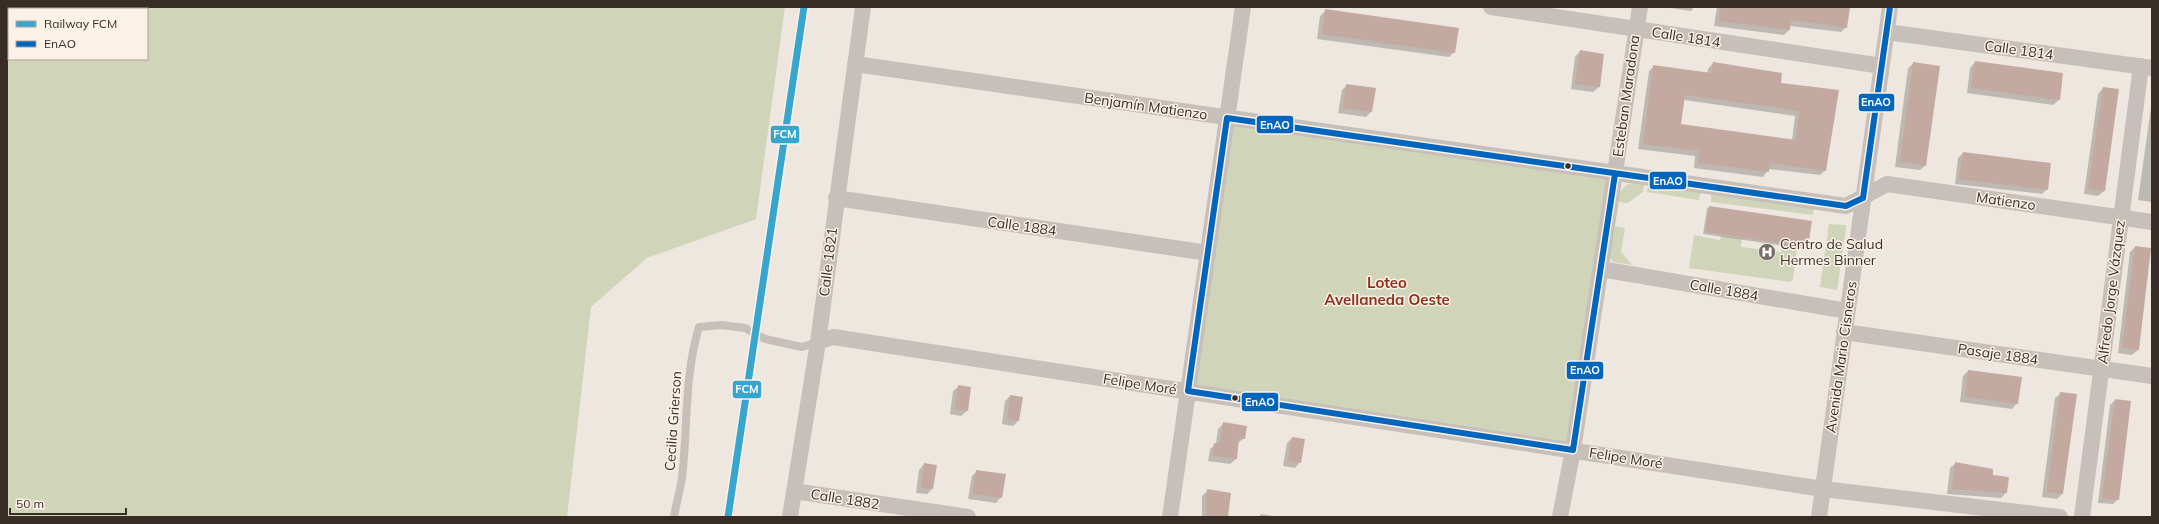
<svg xmlns="http://www.w3.org/2000/svg" width="2159" height="524" font-family="Mulish,sans-serif">
	<style>
		.green { fill: #d0d4b9; fill-rule: evenodd }
		.shadow { fill: #0003; fill-rule: evenodd }
		.building { fill: #c3a9a0; fill-rule: evenodd }
		.lines { fill: none; stroke-linecap: round; stroke-linejoin: round }
		.service { stroke: #c7bfb9; stroke-width: 8 }
		.minor { stroke: #c7bfb9; stroke-width: 16 }
		.bus-1-casing { stroke: #fbf1e7; stroke-width: 9 }
		.bus-1 { stroke: #0065bd; stroke-width: 6 }
		.rail-1-casing { stroke: #fbf1e7; stroke-width: 10 }
		.rail-1 { stroke: #37a6cf; stroke-width: 7 }
		.bus-dot { fill: #382c27; stroke: #fbf1e7; stroke-width: 1.5 }
		.labels { text-anchor: middle; dominant-baseline: central; stroke-width: 3; stroke-linejoin: round; paint-order: stroke }
		.street-label { font-size: 14px; fill: #382c27; stroke: #fbf1e7 }
		.poi-label { font-size: 14px; fill: #382c27; stroke: #fbf1e7; text-anchor: start }
		.neighbourhood-label { font-size: 15px; font-weight: bold; fill: #8e3119; stroke: #fbf1e7 }
		.line-badge { stroke: #fbf1e7; stroke-width: 1.5 }
		.badge-label { font-size: 11px; text-anchor: middle; font-weight: bold; fill: #fff }
	</style>
	<rect width="100%" height="100%" fill="#eee7e0"/>
	<!-- green -->
	<path class="green" d="M7,7H785L756,219L647,258L591,307L567,517H7ZM9,9H147V59H9Z
		M1227,118L1615,174L1573,450L1188,391Z
		M1632,183L1644,184L1643,192L1628,203L1618,202C1620,191 1621,187 1632,183Z
		M1648,185L1700,193L1699,200L1647,192Z
		M1711,194L1814,208L1813,215L1711,202Z
		M1829,224L1846,225V228L1837,290L1820,287Z
		M1614,226L1625,228L1621,252L1632,265L1613,262L1609,256Z
		M1694,235L1720,240L1721,236L1742,239L1741,247L1781,252L1782,244L1797,247L1793,279L1790,282L1689,268Z"/>
	<!-- shadow -->
	<path class="shadow" d="M1664,7H1694L1691,11Z
		M1717,7H1851L1848,9L1846,27L1841,32L1790,26L1789,30L1784,35L1714,26Z
		M1325,11L1454,52L1449,57L1317,39L1320,16Z
		M1580,51L1603,55L1599,87L1593,92L1571,89L1575,57Z
		M1975,62L2059,100L2053,105L1967,93L1970,68Z
		M1713,63L1780,84L1838,91L1825,170L1820,175L1769,169L1763,177L1694,168L1695,156L1638,149L1649,71L1654,66L1707,73L1708,69ZM1684,100L1795,116L1792,141L1680,125Z
		M1914,63L1926,165L1920,170L1895,167L1908,68Z
		M1347,85L1371,112L1366,117L1338,113L1342,90Z
		M2103,88L2118,90L2104,191L2098,196L2084,194L2098,94Z
		M2152,100V202L2138,200Z
		M1963,153L2047,189L2042,194L1955,184L1958,158Z
		M1709,207L1807,247L1805,249L1703,234L1707,209Z
		M2135,247L2138,350L2132,355L2118,353L2130,252Z
		M1968,371L2017,403L2012,409L1960,402L1963,376Z
		M959,386L970,388L967,411L961,416L950,414L953,391Z
		M2061,393L2062,494L2057,499L2042,497L2055,398Z
		M1010,396L1018,421L1013,426L1002,424L1005,401Z
		M2115,400L2118,499L2113,504L2098,503L2110,405Z
		M1223,424L1244,438L1238,443L1236,459L1230,464L1208,461L1210,449L1216,444L1218,429Z
		M1292,438L1300,462L1295,468L1283,466L1287,443Z
		M1956,463L1992,476L2006,493L2001,498L1947,494L1950,468Z
		M924,464L936,466L932,489L927,494L916,493L919,470Z
		M977,471L1001,497L996,503L968,499L972,476Z
		M1208,490L1227,517H1228H1202V496Z
		M1261,514L1280,517H1259Z"/>
	<!-- building -->
	<path class="building" d="M1721,7H1850L1847,28L1791,20L1790,30L1719,21Z
		M1325,9L1459,28L1455,53L1322,34Z
		M1580,50L1604,54L1600,87L1575,84Z
		M1975,61L2063,73L2060,100L1971,88Z
		M1713,62L1782,73L1781,83L1839,90L1826,171L1770,163L1769,172L1698,163L1700,151L1643,144L1653,65L1711,73ZM1685,95L1799,111L1796,140L1681,124Z
		M1913,62L1940,66L1926,166L1900,162Z
		M1346,84L1376,88L1372,112L1343,108Z
		M2103,87L2119,89L2105,191L2088,189Z
		M1963,152L2051,163L2048,190L1959,179Z
		M1709,206L1812,221L1808,247L1705,232Z
		M2135,246L2151,248L2139,350L2122,348Z
		M1968,370L2022,377L2018,404L1965,397Z
		M958,385L971,387L968,411L955,409Z
		M2060,392L2077,394L2063,494L2047,492Z
		M1010,395L1023,397L1019,421L1007,419Z
		M2115,399L2131,401L2119,500L2102,498Z
		M1223,422L1247,426L1245,439L1239,438L1237,459L1212,456L1214,443L1220,444Z
		M1292,437L1305,439L1301,463L1288,461Z
		M1955,462L1993,469V475L2009,477L2007,493L1952,489Z
		M924,463L937,465L933,489L921,488Z
		M976,470L1006,474L1002,498L973,494Z
		M1207,489L1231,493L1228,517H1206Z"/>
	<g class="lines">
		<!-- service -->
		<path class="service" d="M674,517C676,504 680,491 682,478C688,427 684,377 699,327L721,325L745,328L765,339L802,347L818,342"/>
		<!-- minor -->
		<path class="minor" d="M1491,7L1882,66
			M1887,32L2152,68
			M855,64L1846,206L1887,184L2152,222
			M836,198L1208,253
			M1601,269L1847,311
			M1844,332L2152,376
			M818,342L833,337L1823,489L2060,517
			M794,491L968,517
			M790,517L818,342L863,7
			M1170,517L1243,7
			M1560,517L1573,450L1640,7
			M1819,517L1890,7
			M2082,517L2141,66"/>
		<defs>
			<path id="bus-1" d="M1615,174L1573,450L1188,391L1227,118L1846,206L1863,198
				M1863,198L1890,7"/>
		</defs>
		<!-- bus-1 casing -->
		<use href="#bus-1" class="bus-1-casing"/>
		<!-- bus-1 -->
		<use href="#bus-1" class="bus-1"/>
		<defs>
			<path id="rail-1" d="M728,517L804,7"/>
		</defs>
		<!-- rail-1 casing -->
		<use href="#rail-1" class="rail-1-casing"/>
		<!-- rail-1 -->
		<use href="#rail-1" class="rail-1"/>
	</g>
	<!-- icons -->
	<defs>
		<symbol id="hospital-disc" viewBox="-11 -11 22 22"><circle r="9.5" fill="#786d68" stroke="#fbf1e7"/><path d="M-5-5h3v3.5h4V-5h3V5h-3V1.5h-4V5h-3Z" fill="#fff"/></symbol>
	</defs>
	<g fill-rule="evenodd">
		<use href="#hospital-disc" x="1757" y="242" width="20" height="20"/>
	</g>
	<!-- markers -->
	<g class="bus-dot">
		<circle cx="1568" cy="166" r="3.5"/>
		<circle cx="1235" cy="398" r="3.5"/>
	</g>
	<g class="labels">
		<!-- street labels -->
		<g class="street-label">
			<text transform="translate(1686 37) rotate(9)">Calle 1814</text>
			<text transform="translate(2019 50) rotate(8)">Calle 1814</text>
			<text transform="translate(1626 96) rotate(-82)">Esteban Maradona</text>
			<text transform="translate(1146 106) rotate(8)">Benjamín Matienzo</text>
			<text transform="translate(2006 201) rotate(8)">Matienzo</text>
			<text transform="translate(1022 226) rotate(8)">Calle 1884</text>
			<text transform="translate(828 262) rotate(-83)">Calle 1821</text>
			<text transform="translate(1724 290) rotate(10)">Calle 1884</text>
			<text transform="translate(2111 292) rotate(-83)">Alfredo Jorge Vázquez</text>
			<text transform="translate(1998 354) rotate(8)">Pasaje 1884</text>
			<text transform="translate(1841 357) rotate(-82)">Avenida Mario Cisneros</text>
			<text transform="translate(1140 384) rotate(9)">Felipe Moré</text>
			<text transform="translate(673 421) rotate(-86)">Cecilia Grierson</text>
			<text transform="translate(1626 458) rotate(9)">Felipe Moré</text>
			<text transform="translate(845 499) rotate(9)">Calle 1882</text>
		</g>
		<!-- poi labels -->
		<g class="poi-label">
			<text x="1780" y="244">Centro de Salud<tspan x="1780" dy="16">Hermes Binner</tspan></text>
		</g>
		<!-- neighbourhood labels -->
		<g class="neighbourhood-label">
			<text x="1387" y="282">Loteo<tspan x="1387" dy="17">Avellaneda Oeste</tspan></text>
		</g>
	</g>
	<g class="line-badge">
		<rect x="1858" y="93" width="37" height="19" rx="4" fill="#0065bd"/>
		<rect x="1256" y="115" width="38" height="19" rx="4" fill="#0065bd"/>
		<rect x="770" y="125" width="30" height="19" rx="4" fill="#37a6cf"/>
		<rect x="1649" y="171" width="38" height="19" rx="4" fill="#0065bd"/>
		<rect x="1566" y="361" width="38" height="19" rx="4" fill="#0065bd"/>
		<rect x="732" y="380" width="30" height="19" rx="4" fill="#37a6cf"/>
		<rect x="1241" y="392" width="38" height="20" rx="4" fill="#0065bd"/>
	</g>
	<g class="badge-label">
		<text x="1876" y="106">EnAO</text>
		<text x="1275" y="129">EnAO</text>
		<text x="785" y="138">FCM</text>
		<text x="1668" y="185">EnAO</text>
		<text x="1585" y="374">EnAO</text>
		<text x="747" y="393">FCM</text>
		<text x="1260" y="406">EnAO</text>
	</g>
	<!-- border -->
	<rect width="2159" height="524" fill="none" stroke="#382c27" stroke-width="16"/>
	<!-- legend -->
	<rect x="8" y="8" width="140" height="52" fill="#fbf1e7" stroke="#ada29a"/>
	<rect x="16" y="21" width="20" height="6" fill="#37a6cf" stroke="#ada29a"/>
	<text x="44" y="28" font-size="12" fill="#382c27">Railway FCM</text>
	<rect x="16" y="41" width="20" height="6" fill="#0065bd" stroke="#ada29a"/>
	<text x="44" y="48" font-size="12" fill="#382c27">EnAO</text>
	<!-- scale -->
	<path d="M10 508v6h116v-6" fill="none" stroke="#382c27" stroke-width="2"/>
	<text x="16" y="508" font-size="12" fill="#382c27" stroke="#fbf1e7" stroke-width="3" paint-order="stroke">50 m</text>
</svg>
